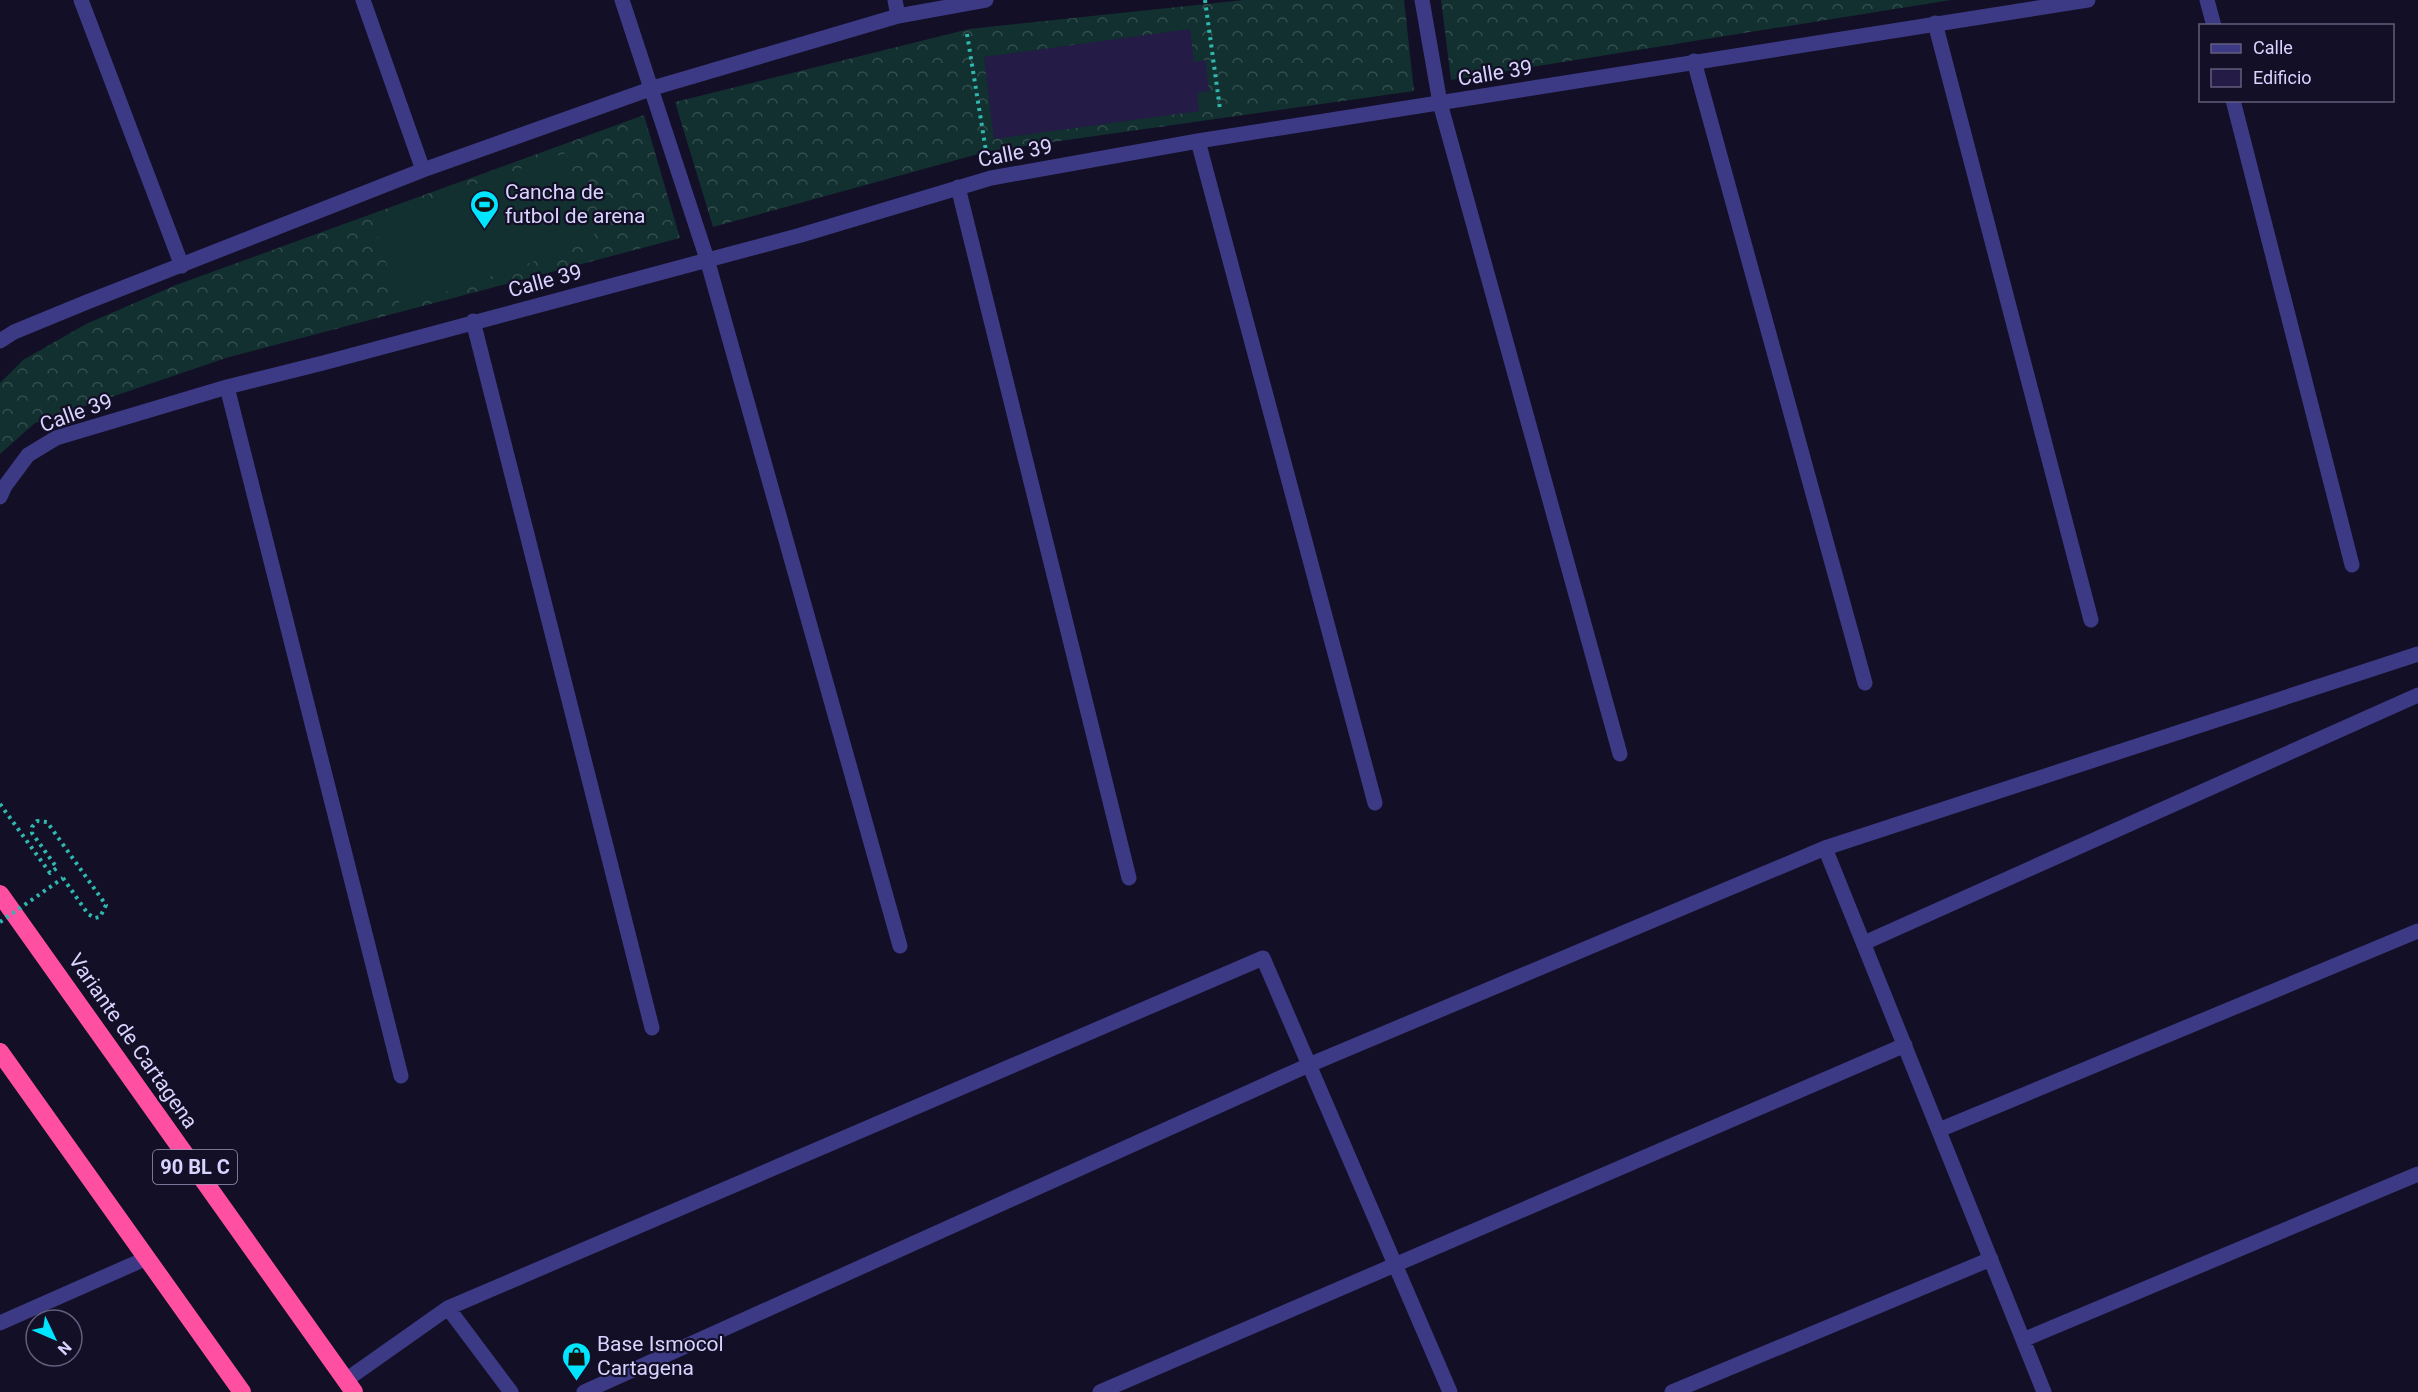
<svg xmlns="http://www.w3.org/2000/svg" width="2418" height="1392" font-family="Roboto,sans-serif">
	<style>
		.forest { fill: url(#forest-crowns) }
		.garden { fill: #12302f }
		.building { fill: #241b47 }
		.lines { fill: none; stroke-linecap: round; stroke-linejoin: round }
		.path { stroke: #2fb8b0; stroke-width: 4; stroke-dasharray: 3 4.5; stroke-linecap: butt }
		.lane { stroke: #3d3a85; stroke-width: 15 }
		.street { stroke: #3d3a85; stroke-width: 15 }
		.highway { stroke: #ff4fa3; stroke-width: 18 }
		.path-bridge { stroke: #2fb8b0; stroke-width: 4; stroke-dasharray: 3 4.5; stroke-linecap: butt }
		.labels { text-anchor: middle; dominant-baseline: central; stroke-width: 4.5; stroke-linejoin: round; paint-order: stroke }
		.shield { fill: #130f26; stroke: #9e99be; stroke-width: 1.5 }
		.shield-label { font-size: 20px; font-weight: bold; fill: #d9d4ff }
		.street-label { font-size: 21px; fill: #d9d4ff; stroke: #130f26 }
		.poi-label { font-size: 21px; fill: #d9d4ff; stroke: #130f26; text-anchor: start }
	</style>
	<defs>
		<pattern id="forest-crowns" width="20" height="18" patternUnits="userSpaceOnUse" patternTransform="scale(1.5)"><rect width="20" height="18" fill="#12302f"/><path d="M2 6a3 3 0 1 1 6 0M12 15a3 3 0 1 1 6 0" fill="none" stroke="#344d4e"/></pattern>
	</defs>
	<rect width="100%" height="100%" fill="#130f26"/>
	<!-- forest -->
	<path class="forest" d="M1244,0H1404L1414,91L989,151L713,227L675,102L969,29Z
		M1441,0H1951L1451,80Z
		M644,115L680,238L226,358L35,423L0,454V383L23,360L86,324L176,285Z"/>
	<!-- garden -->
	<path class="garden" d="M566,153L596,240L401,307L372,220Z"/>
	<!-- building -->
	<path class="building" d="M1190,29L1194,62L1205,60L1209,91L1197,93L1199,111L994,139L984,57Z"/>
	<g class="lines">
		<!-- path -->
		<path class="path" d="M1205,0L1220,109
			M967,34L986,151
			M0,804L50,873L57,868L32,833V827L37,821L47,822L106,905L100,917L95,918L88,914L63,878"/>
		<!-- lane -->
		<path class="lane" d="M0,1323L147,1258"/>
		<!-- street -->
		<path class="street" d="M81,0L182,266
			M363,0L423,170
			M622,0L707,259L900,946
			M895,0L898,16
			M1422,0L1440,103L1620,754
			M2207,0L2214,26
			M1935,23L2091,620
			M1694,61L1865,683
			M2233,100L2352,565
			M1198,141L1375,803
			M958,187L1129,878
			M473,321L652,1028
			M0,341L14,332L87,302L423,170L653,88L898,16L986,0
			M227,387L401,1076
			M0,497L5,486L28,455L56,438L227,387L323,363L801,235L991,178L1198,141L2088,0
			M1825,848L2044,1392
			M1864,943L2418,695
			M1939,1130L2418,931
			M448,1308L511,1392
			M2023,1340L2418,1174
			M346,1380L448,1308L1263,958L1450,1392
			M584,1392L1309,1065L1825,848L2418,654
			M1100,1392L1905,1045
			M1672,1392L1991,1259"/>
		<!-- highway -->
		<path class="highway" d="M0,894L354,1392
			M0,1052L242,1392"/>
		<!-- path-bridge -->
		<path class="path-bridge" d="M0,922L63,878"/>
	</g>
	<!-- icons -->
	<defs>
		<symbol id="stadium-pin" viewBox="-11 -11 22 30"><path d="M0 17L-7.5 6A9.5 9.5 0 1 1 7.5 6Z" fill="#00e5ff" stroke="#130f26"/><path d="M0-5a6.5 5 0 1 0 0 10a6.5 5 0 1 0 0-10ZM-3.5-1.8h7v3.6h-7Z" fill="#111"/></symbol>
		<symbol id="shop-pin" viewBox="-11 -11 22 30"><path d="M0 17L-7.5 6A9.5 9.5 0 1 1 7.5 6Z" fill="#00e5ff" stroke="#130f26"/><path d="M-5-2.5h2.3a2.7 3.5 0 0 1 5.4 0H5L5.5 6h-11ZM-1.5-2.5h3a1.5 2.3 0 0 0-3 0Z" fill="#111"/></symbol>
	</defs>
	<g fill-rule="evenodd">
		<use href="#stadium-pin" x="468" y="188" width="33" height="45"/>
		<use href="#shop-pin" x="560" y="1340" width="33" height="45"/>
	</g>
	<g class="labels">
		<!-- shield labels -->
		<rect class="shield" x="153" y="1150" width="84" height="34" rx="4.5"/>
		<g class="shield-label">
			<text x="195" y="1167">90 BL C</text>
		</g>
		<!-- street labels -->
		<g class="street-label">
			<text transform="translate(1495 73) rotate(-9)">Calle 39</text>
			<text transform="translate(1015 153) rotate(-11)">Calle 39</text>
			<text transform="translate(545 281) rotate(-15)">Calle 39</text>
			<text transform="translate(76 413) rotate(-20)">Calle 39</text>
			<text transform="translate(133 1041) rotate(55)">Variante de Cartagena</text>
		</g>
		<!-- poi labels -->
		<g class="poi-label">
			<text x="505" y="192">Cancha de<tspan x="505" dy="24">futbol de arena</tspan></text>
			<text x="597" y="1344">Base Ismocol<tspan x="597" dy="24">Cartagena</tspan></text>
		</g>
	</g>
	<!-- legend -->
	<rect x="2199" y="24" width="195" height="78" fill="#130f26" stroke="#625e7d" stroke-width="1.5"/>
	<rect x="2211" y="44" width="30" height="9" fill="#3d3a85" stroke="#625e7d" stroke-width="1.5"/>
	<text x="2253" y="54" font-size="18" fill="#d9d4ff">Calle</text>
	<rect x="2211" y="69" width="30" height="18" fill="#241b47" stroke="#625e7d" stroke-width="1.5"/>
	<text x="2253" y="84" font-size="18" fill="#d9d4ff">Edificio</text>
	<!-- north arrow -->
	<g transform="translate(54 1338) rotate(134)"><circle r="28" fill="#130f26" stroke="#625e7d" stroke-width="1.5"/>
	<path d="M0-4.5L10 22L0 15L-10 22Z" fill="#00e5ff"/>
	<text y="-9" font-size="16" font-weight="bold" text-anchor="middle" fill="#d9d4ff">N</text>
	</g>
</svg>
